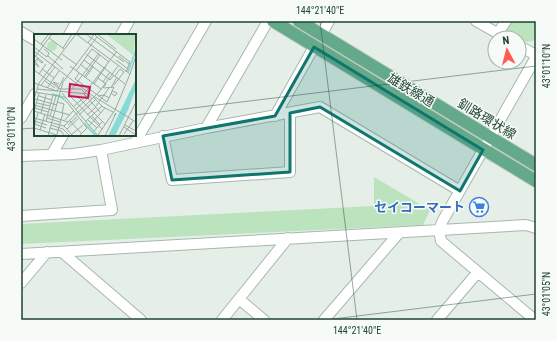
<svg xmlns="http://www.w3.org/2000/svg" width="557" height="341" font-family="'Roboto Condensed','Noto Sans JP',sans-serif">
	<style>
		.green { fill: #bbe3be }
		.lines { fill: none; stroke-linecap: round; stroke-linejoin: round }
		.minor-casing { stroke: #a6b8ae; stroke-width: 12 }
		.major-casing { stroke: #c1cbc6; stroke-width: 14 }
		.minor { stroke: #fff; stroke-width: 10 }
		.major { stroke: #64aa8a; stroke-width: 12 }
		.marked { fill: #0f766e; fill-opacity: 0.2; stroke: #0f766e; stroke-width: 3; stroke-linejoin: round }
		.ticks { fill: none; stroke: #214433; stroke-width: 1; stroke-opacity: 0.45 }
		.labels { text-anchor: middle; dominant-baseline: central; stroke-width: 3; stroke-linejoin: round; paint-order: stroke }
		.street-label { font-size: 13px; fill: #214433; stroke: #f6fbf7 }
		.shop-label { font-size: 13px; font-weight: bold; fill: #366cbe; stroke: #f6fbf7; text-anchor: end }
		.inset-river { fill: none; stroke: #87dad6; stroke-width: 2 }
		.inset-road { fill: none; stroke: #97aba0; stroke-width: 1 }
		.view { fill: #c2185b; fill-opacity: 0.15; stroke: #c2185b; stroke-width: 2 }
		.inset-edge { fill: none; stroke: #214433; stroke-width: 2 }
		.neatline { fill: none; stroke: #214433; stroke-width: 1.5 }
		.ticks-label { font-size: 10px; text-anchor: middle; fill: #214433 }
	</style>
	<rect width="100%" height="100%" fill="#e5efe8"/>
	<!-- green -->
	<path class="green" d="M512,21H536V35L533,41L525,42L506,31Z
		M374,177L430,210L423,225L21,244V224L374,206Z"/>
	<g class="lines">
		<defs>
			<path id="minor" d="M476,21L506,38
				M21,32L35,40
				M498,33L506,21
				M69,35L77,21
				M121,35L129,21
				M321,35L329,21
				M519,46L536,55
				M275,116L314,47
				M21,118L35,94
				M206,128L268,21
				M163,136L172,180L290,172V113
				M136,141L206,21
				M52,154L63,135
				M21,156L73,154L101,150L206,128L320,107L460,191
				M21,216L112,210L101,150
				M62,252L141,320
				M21,254L526,225L536,228
				M21,283L47,252
				M239,299L264,320
				M222,320L288,238
				M324,320L399,233
				M437,320L478,272
				M535,320L441,241L439,230L442,222L536,57"/>
			<path id="major" d="M273,21L536,181
				M299,21L536,165"/>
		</defs>
		<!-- minor casing -->
		<use href="#minor" class="minor-casing"/>
		<!-- major casing -->
		<use href="#major" class="major-casing"/>
		<!-- minor -->
		<use href="#minor" class="minor"/>
		<!-- major -->
		<use href="#major" class="major"/>
	</g>
	<!-- marked area -->
	<path class="marked" d="M314,47L483,150L460,191L320,107L290,113V172L172,180L163,136L275,116Z"/>
	<!-- ticks -->
	<path class="ticks" d="M320,21L357,320M135,115L536,66M21,129L35,128M21,308L22,320M325,320L536,294"/>
	<!-- icons -->
	<defs>
		<symbol id="supermarket-ring" viewBox="-11 -11 22 22"><circle r="9.5" fill="#f6fbf7" stroke="#3f7fe0" stroke-width="1.5"/><path d="M-6-5.5h2.5l.6 2H6L4.5 2H-2.5L-4.4-4H-6ZM-1.5 3.2a1.3 1.3 0 1 0 .1 0ZM3 3.2a1.3 1.3 0 1 0 .1 0Z" fill="#3f7fe0"/></symbol>
	</defs>
	<g fill-rule="evenodd">
		<use href="#supermarket-ring" x="468" y="196" width="22" height="22"/>
	</g>
	<g class="labels">
		<!-- street labels -->
		<g class="street-label">
			<text transform="translate(411 90) rotate(31)">雄鉄線通</text>
			<text transform="translate(487 119) rotate(31)">釧路環状線</text>
		</g>
		<!-- shop labels -->
		<g class="shop-label">
			<text x="465" y="207">セイコーマート</text>
		</g>
	</g>
	<!-- overview -->
	<g transform="translate(34 34)">
		<rect width="102" height="102" fill="#e5efe8"/>
		<path d="M72,0H102L99,21ZM13 12a5 5 0 1 1 10 0a5 5 0 1 1-10 0Z" fill="#bbe3be"/>
		<path d="M102,45V54L94,76L81,102H74Z" fill="#87dad6"/>
		<path class="inset-river" d="M94,38L102,16M18,60L32,64M50,89L62,102"/>
		<path class="inset-road" d="M42,0L96,40L102,22M52,0L90,28M63,0L82,15M15,4L30,15M0,5L28,26M54,9L60,0L63,3L96,28L92,38M7,10L15,0M0,13L13,23L15,19L10,15M29,14L38,0M0,17L59,62L102,88M28,20L43,31M52,20L91,50M0,21L9,28L8,29L3,25M14,22L29,35M85,22L95,30M0,24L18,0M50,26L76,46L80,41M82,26L94,35M1,27L5,33L0,29L3,25L4,24M46,30L56,38M36,32L67,55M8,35L20,44M0,36L26,55H47L51,59M42,37L58,15L75,28M45,39L41,45L65,62L73,68L75,64L70,61L64,62M5,40L12,30M50,43L66,21M52,43L59,33M64,44L72,50L69,54M11,47L21,54M69,48L76,38M0,49L23,57L30,43M60,50L72,32M7,51L21,33M80,51L90,38L86,35L81,42M24,52L19,48L25,50M13,54L25,37M70,54L80,53L75,64M77,54L83,43M3,55L54,60L58,65M38,55L65,19M0,58L25,62L14,102M28,59L64,102M77,59L81,62L83,59L78,57M35,61L68,95M5,62L18,66M25,62L29,48L63,3M25,62L33,68L53,94L45,102M43,62L71,90M60,64L69,73L79,78M0,65L5,49L42,0M1,65L23,71M23,68L30,70L28,79M3,69L16,72M0,71L36,81M40,72L52,62M62,72L75,54M1,74L14,78M42,75L54,64M81,76L96,40M0,77L34,88M0,77L5,59M7,79L12,61M67,79L50,60L83,17M45,81L62,65M53,81L62,73M16,82L22,62M58,82L66,91M0,84L30,92L39,102M13,84L26,88M31,86L39,77M35,86L47,99M54,86L63,94M0,87L13,91M12,87L19,61M51,88L68,72M0,90L12,94M17,91L29,95L36,102M34,91L43,83M91,91L102,97M30,92L65,58L84,32M55,92L71,74M0,93L4,79M90,93L102,101M0,94L26,102M16,94L27,97L31,102M33,95L44,85M6,96L11,80M60,97L68,88M23,100L29,79M90,100L99,87M37,101L49,91M64,101L81,76M71,102L82,79L80,82M85,102L102,68"/>
		<path class="view" d="M36,50L56,53L54,64L35,62Z"/>
		<rect width="102" height="102" class="inset-edge"/>
	</g>
	<!-- border -->
	<rect width="557" height="341" fill="none" stroke="#f6fbf7" stroke-width="44"/>
	<!-- north arrow -->
	<g transform="translate(507 50) rotate(353)"><circle r="19" fill="#f6fbf7" stroke="#a1b2a9"/>
	<path d="M0-3L7 15L0 10L-7 15Z" fill="#ff5a53"/>
	<text y="-6" font-size="11" font-weight="bold" text-anchor="middle" fill="#214433">N</text>
	</g>
	<rect x="22" y="22" width="513" height="297" class="neatline"/>
	<g class="ticks-label">
		<text x="320" y="14">144°21'40"E</text>
		<text transform="translate(546 66) rotate(-90)" y="4">43°01'10"N</text>
		<text transform="translate(11 129) rotate(-90)" y="4">43°01'10"N</text>
		<text transform="translate(546 294) rotate(-90)" y="4">43°01'05"N</text>
		<text x="357" y="334">144°21'40"E</text>
	</g>
</svg>
